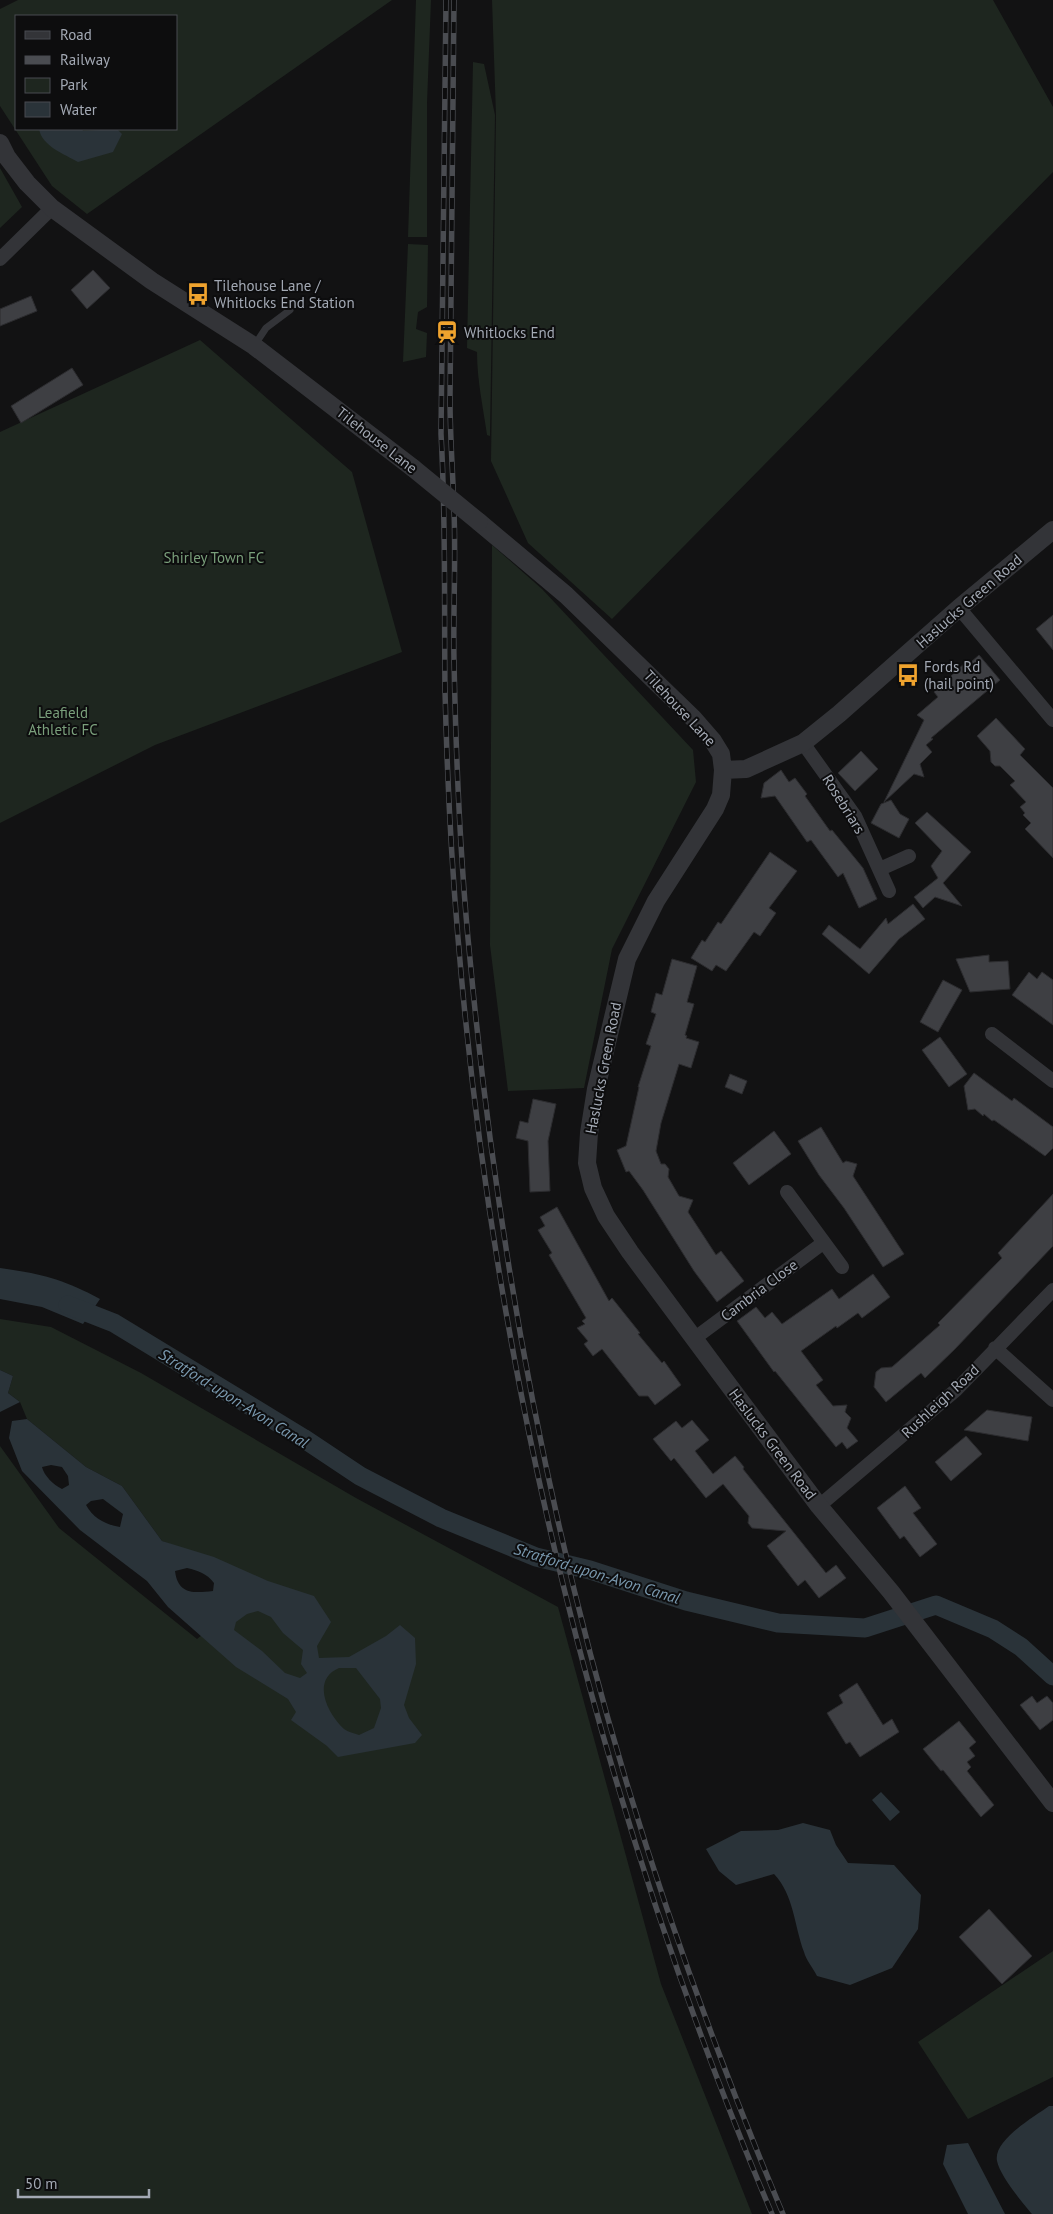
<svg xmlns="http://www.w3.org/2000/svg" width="1053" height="2214" font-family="'PT Sans',sans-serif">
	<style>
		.green { fill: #1e261f; fill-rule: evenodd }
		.water { fill: #2a3339; fill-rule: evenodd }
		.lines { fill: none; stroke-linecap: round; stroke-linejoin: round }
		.canal { stroke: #2a3339; stroke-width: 19 }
		.building { fill: #3e3f43; stroke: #2c2c2f }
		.service { stroke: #333438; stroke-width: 7 }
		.minor { stroke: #333438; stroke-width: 14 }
		.tertiary { stroke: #333438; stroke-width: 18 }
		.rail-casing { stroke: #4a4c51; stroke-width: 5.5 }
		.rail { stroke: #0d0d0e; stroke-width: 4; stroke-dasharray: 11; stroke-linecap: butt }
		.tertiary-bridge { stroke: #333438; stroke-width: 18 }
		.labels { text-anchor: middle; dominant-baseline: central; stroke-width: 4; stroke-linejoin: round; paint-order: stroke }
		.poi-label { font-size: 15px; fill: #a3a9b4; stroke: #0d0d0e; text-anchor: start }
		.street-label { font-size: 15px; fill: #a3a9b4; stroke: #0d0d0e }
		.park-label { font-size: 15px; fill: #7a9f7b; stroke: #0d0d0e }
		.water-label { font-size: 16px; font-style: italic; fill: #7a99af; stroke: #0d0d0e }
	</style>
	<rect width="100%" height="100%" fill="#121213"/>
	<!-- green -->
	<path class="green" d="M18,0H392L87,214L52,186L0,106V9ZM16,16H176V129H16Z
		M416,0H431L427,103V237H408Z
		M492,0H993L1053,107V172L612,619L528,543L491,461L496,115Z
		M473,62L484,64L495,115L490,436L487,435C483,407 477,380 477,352L467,348Z
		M0,168L22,207L0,228Z
		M408,244L428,245L427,307L418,312L416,329L427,333L426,357L403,362Z
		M200,340L352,472L402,652L155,745L0,823V432Z
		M492,545L542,589L693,750L696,782L612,949L584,1088L508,1091L490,945Z
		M0,1319L51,1327L141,1373L356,1498L558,1607L661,1984L752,2214H0V1446L59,1528L197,1639L267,1581L162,1541L122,1486L86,1467L27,1419L20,1402L8,1393L13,1376L0,1370Z
		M1053,1951V2077L968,2119L918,2042Z"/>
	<!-- water -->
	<path class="water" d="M39,129H82L83,131L117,129L122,134L113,152L78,162C64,154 42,146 39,129Z
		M0,1268C42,1274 63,1279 100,1299L83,1324L42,1307L0,1299Z
		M0,1370L13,1376L8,1393L20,1402L0,1412Z
		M27,1419L86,1467L122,1486L162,1541L214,1557L268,1581L314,1596L331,1622L317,1646L319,1658L349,1657L386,1636L400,1625L415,1638L416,1664L404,1705L409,1718L422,1735L415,1743L338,1757L327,1746L291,1720L296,1712L288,1699L236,1667L168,1607L147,1581L80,1530L22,1471L9,1438L12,1421ZM51,1465L62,1467L68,1476L69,1485L62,1489C54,1485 44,1476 42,1467ZM103,1499L123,1514L120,1527C106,1525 93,1518 86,1505L91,1501ZM187,1568C199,1571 206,1573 214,1583L213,1591C194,1593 178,1595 175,1571ZM258,1611L271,1617L283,1633L303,1650L301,1664L307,1673L300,1678L285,1673L262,1651L234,1630L236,1622L247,1614ZM339,1668H356L380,1699L381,1708L374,1728L359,1735C354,1733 348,1732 344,1729C327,1713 311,1680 339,1668Z
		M881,1792L900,1812L890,1821L872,1800Z
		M803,1823L830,1830L836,1845L848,1863L894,1865L921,1895L918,1929L892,1968L850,1985L817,1976C813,1968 806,1960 804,1952C794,1925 794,1895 774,1874L736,1885L719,1871L706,1849L741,1831L778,1830Z
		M1049,2106H1053V2214H1032C1022,2202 1000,2176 997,2161C993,2140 1034,2117 1049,2106Z
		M968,2143L1005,2214H968L943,2164L947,2145Z"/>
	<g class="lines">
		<!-- canal -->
		<path class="canal" d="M68,1305L114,1323L303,1438L360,1476L441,1518L536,1557L590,1570L686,1601L778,1623L865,1628L936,1605L993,1629L1021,1647L1053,1676"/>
	</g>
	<!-- building -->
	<path class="building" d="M93,270L110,288L87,309L71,290Z
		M31,296L37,311L0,326V309Z
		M72,368L83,385L21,423L11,406Z
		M1053,615V650L1036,629Z
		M979,655L1000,680L931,738L933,739L926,745L932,752L920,764L924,777L914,774L884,802L924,720L917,715L938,697L934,692L968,660L970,663Z
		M996,718L1025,749L1020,755L1053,788V858L1025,829L1031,823L1023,815L1025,813L1020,807L1026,802L1010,785L1015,781L1000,766H995L991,762L990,751L977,736Z
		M861,751L878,769L855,791L838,773Z
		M781,770L789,782L795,778L807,794L805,796L830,831L832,830L863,868L877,899L859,908L843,873L838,877L811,840L807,842L775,796L761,798L764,783Z
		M891,800L900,814L909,819L899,838L871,823L881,804Z
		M927,812L971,852L943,883L962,906L935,897L923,908L914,897L938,878L931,866L942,851L915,823Z
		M770,852L797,871L769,908L776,913L760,936L754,932L726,971L716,965L712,971L691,958L702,940L705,942L718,922L721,924Z
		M913,904L925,919L899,939L869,974L822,934L829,925L860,949L886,918L888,924Z
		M989,955V962L1008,961L1010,989L970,992L956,959Z
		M672,959L697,966L687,1002L694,1004L685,1035L687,1036L686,1038L699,1042L691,1068L679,1064L661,1123L656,1151L661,1164H665L669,1169L668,1177L679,1196L693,1200L688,1212L716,1255L721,1251L744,1281L717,1302L694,1271L643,1190L629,1171L626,1172L617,1150L626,1146L639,1087H638L651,1046L646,1044L656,1014L651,1012L656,993L662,995Z
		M1029,972L1037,979L1042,972L1053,980V1025L1012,995Z
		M943,980L962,990L938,1032L920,1022Z
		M940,1037L967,1074L949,1087L922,1050Z
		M974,1073L1012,1101L1014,1098L1053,1127V1148L1045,1156L994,1120L992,1121L984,1114L983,1116L975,1109L968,1110L964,1086Z
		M730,1074L747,1081L742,1094L725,1087Z
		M533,1099L556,1104L548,1141L550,1191L530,1192L528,1141L516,1138L520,1121L528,1123Z
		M821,1127L843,1163L846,1161L857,1164L853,1176L904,1254L883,1267L844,1208L819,1175L798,1141Z
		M774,1131L791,1154L749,1185L733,1163Z
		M1053,1194V1246L955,1349L925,1378L921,1373L886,1402L874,1387L876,1372L881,1368L892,1367L940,1325L938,1323L1002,1258L998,1253Z
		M557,1207L609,1301L612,1298L640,1333L638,1334L662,1363L664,1361L681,1385L655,1405L648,1396H639L602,1349L593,1356L584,1344L588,1341L577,1328L585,1324L582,1321L586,1318L549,1255L552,1253L538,1230L545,1226L540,1217Z
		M873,1274L890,1297L862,1318L858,1313L837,1328L836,1326L801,1351L823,1380L816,1385L833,1406L847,1405L845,1412L851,1418L847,1428L858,1441L847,1449L842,1442L836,1447L775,1371L774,1372L737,1321L756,1307L765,1318L772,1312L782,1324L832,1289L839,1299Z
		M987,1410L1032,1417L1028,1441L964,1430Z
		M692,1420L709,1440L695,1451L713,1474L735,1456L744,1467L743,1469L826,1573L836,1565L846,1578L819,1598L805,1580L798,1586L767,1546L786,1531L752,1528L748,1523L749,1516L723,1484L706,1498L674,1458L671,1461L653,1439L676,1421L682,1428Z
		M966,1436L982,1454L951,1481L935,1462Z
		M905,1486L921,1508L913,1513L937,1544L920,1557L904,1536L900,1539L877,1508Z
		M857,1683L883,1725L892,1719L899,1732L860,1757L850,1742L846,1744L827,1713L843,1703L839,1695Z
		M1032,1696L1037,1703L1047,1696L1053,1703V1720L1040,1730L1020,1705Z
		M959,1721L976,1742L969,1748L975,1756L967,1762L971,1767L967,1771L994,1805L981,1817L943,1770L941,1771L923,1749Z
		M989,1909L1032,1956L1002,1984L959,1937Z"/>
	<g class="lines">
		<!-- service -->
		<path class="service" d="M254,346L266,328L290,310"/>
		<!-- minor -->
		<path class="minor" d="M0,259L52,208
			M959,608L1053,720
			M803,743L855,816L889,891
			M880,869L909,856
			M992,1034L1053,1081
			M787,1192L842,1267
			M695,1338L823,1243
			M995,1348L1053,1400
			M819,1506L956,1390L1053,1290"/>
		<!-- tertiary -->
		<path class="tertiary" d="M0,143L7,157L27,183L52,208L152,281L254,346L413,468
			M479,522L566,595L693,718L713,741L721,754L723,770L721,795L715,809L656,901L627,959L596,1089L589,1133L587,1163L593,1188L606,1216L630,1252L719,1372L819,1506L891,1592L1053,1803
			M723,770L746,769L803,743L839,714L959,608L1053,530"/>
		<defs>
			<path id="rail" d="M446,0L441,434C446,520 444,605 445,691C447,773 451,856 458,938C494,1376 600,1809 772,2214
				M454,0L450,399C450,437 453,474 454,511C456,561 453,611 454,661C456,760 460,860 470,959C496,1238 546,1515 627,1784C671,1930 724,2073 783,2214"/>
		</defs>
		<!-- rail casing -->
		<use href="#rail" class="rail-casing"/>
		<!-- rail -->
		<use href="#rail" class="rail"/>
		<!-- tertiary-bridge -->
		<path class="tertiary-bridge" d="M413,468L479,522"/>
	</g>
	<!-- icons -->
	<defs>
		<symbol id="bus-bare" viewBox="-9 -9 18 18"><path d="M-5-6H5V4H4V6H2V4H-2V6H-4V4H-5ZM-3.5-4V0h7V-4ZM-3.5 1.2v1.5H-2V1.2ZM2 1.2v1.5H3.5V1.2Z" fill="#efa32e" stroke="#0d0d0e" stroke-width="2.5" paint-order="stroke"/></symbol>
		<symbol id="station-bare" viewBox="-9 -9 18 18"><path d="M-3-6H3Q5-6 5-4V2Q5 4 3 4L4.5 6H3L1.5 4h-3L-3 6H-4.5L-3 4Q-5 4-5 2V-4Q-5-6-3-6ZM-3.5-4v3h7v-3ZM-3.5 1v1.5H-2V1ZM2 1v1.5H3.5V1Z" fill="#efa32e" stroke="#0d0d0e" stroke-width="2.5" paint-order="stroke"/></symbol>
	</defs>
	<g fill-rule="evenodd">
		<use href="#bus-bare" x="182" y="278" width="32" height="32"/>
		<use href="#station-bare" x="431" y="316" width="32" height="32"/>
		<use href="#bus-bare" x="892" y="659" width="32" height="32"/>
	</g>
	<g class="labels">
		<!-- poi labels -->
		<g class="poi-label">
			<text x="214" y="285">Tilehouse Lane /<tspan x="214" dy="17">Whitlocks End Station</tspan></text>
			<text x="464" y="332">Whitlocks End</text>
			<text x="924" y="666">Fords Rd<tspan x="924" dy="17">(hail point)</tspan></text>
		</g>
		<!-- street labels -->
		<g class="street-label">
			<text transform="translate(377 440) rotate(38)">Tilehouse Lane</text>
			<text transform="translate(969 601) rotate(-41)">Haslucks Green Road</text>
			<text transform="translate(680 708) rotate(47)">Tilehouse Lane</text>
			<text transform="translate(844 804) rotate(58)">Rosebriars</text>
			<text transform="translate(603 1068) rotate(-79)">Haslucks Green Road</text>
			<text transform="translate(759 1290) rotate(-37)">Cambria Close</text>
			<text transform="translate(940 1401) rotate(-43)">Rushleigh Road</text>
			<text transform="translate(773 1444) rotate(53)">Haslucks Green Road</text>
		</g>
		<!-- park labels -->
		<g class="park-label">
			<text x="214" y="557">Shirley Town FC</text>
			<text x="63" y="712">Leafield<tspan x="63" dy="17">Athletic FC</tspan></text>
		</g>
		<!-- water labels -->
		<g class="water-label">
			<text transform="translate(234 1398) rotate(32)">Stratford-upon-Avon Canal</text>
			<text transform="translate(597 1573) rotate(17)">Stratford-upon-Avon Canal</text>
		</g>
	</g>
	<!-- legend -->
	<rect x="15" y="15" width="162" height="115" fill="#0d0d0e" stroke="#494b50"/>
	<rect x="25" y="31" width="25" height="8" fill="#333438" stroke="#494b50"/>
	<text x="60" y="40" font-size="15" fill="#a3a9b4">Road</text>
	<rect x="25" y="56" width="25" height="8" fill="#4a4c51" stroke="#494b50"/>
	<text x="60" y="65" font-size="15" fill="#a3a9b4">Railway</text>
	<rect x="25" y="78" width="25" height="15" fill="#1e261f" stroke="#494b50"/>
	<text x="60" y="90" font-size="15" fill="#a3a9b4">Park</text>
	<rect x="25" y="102" width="25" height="15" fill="#2a3339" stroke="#494b50"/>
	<text x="60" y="115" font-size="15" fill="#a3a9b4">Water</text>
	<!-- scale -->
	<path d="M18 2189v8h131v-8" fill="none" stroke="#a3a9b4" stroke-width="2.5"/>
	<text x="25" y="2189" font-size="15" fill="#a3a9b4" stroke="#0d0d0e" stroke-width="4" paint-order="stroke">50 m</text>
</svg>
